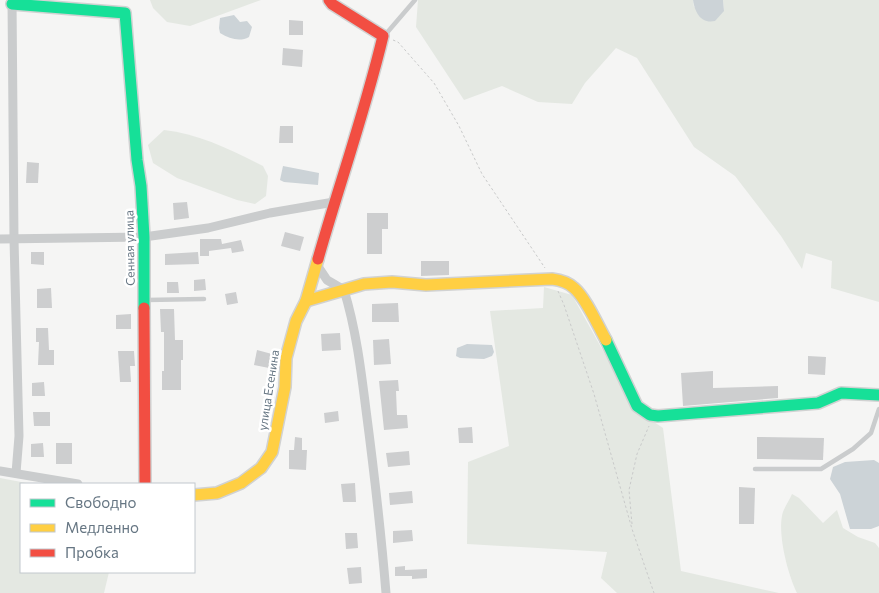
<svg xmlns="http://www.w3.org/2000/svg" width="879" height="593" font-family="Commissioner,sans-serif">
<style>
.green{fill:#e4e8e2}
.water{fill:#ccd3d7}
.building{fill:#cdcecf}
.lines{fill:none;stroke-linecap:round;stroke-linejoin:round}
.fast-casing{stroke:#d1d2d2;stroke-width:14}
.slow-casing{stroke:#d1d2d2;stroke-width:14}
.jam-casing{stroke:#d1d2d2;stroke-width:14}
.path{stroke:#c9caca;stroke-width:1;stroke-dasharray:2.5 2.5;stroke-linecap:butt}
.lane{stroke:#cacccd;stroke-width:4.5}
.street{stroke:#cacccd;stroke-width:9}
.fast{stroke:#16e098;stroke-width:11}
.slow{stroke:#ffcf43;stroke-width:11}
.jam{stroke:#f24e42;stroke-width:11}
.labels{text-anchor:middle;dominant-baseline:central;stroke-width:5;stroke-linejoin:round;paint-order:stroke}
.street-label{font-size:12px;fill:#667683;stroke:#fff}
</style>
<rect width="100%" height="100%" fill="#f5f5f4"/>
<g class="green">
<polygon points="150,0 261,0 190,26 167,22 153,8"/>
<polygon points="418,0 693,0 694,7 724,11 723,0 879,0 879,302 831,288 832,261 806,253 802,269 781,236 735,176 694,147 637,58 616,48 585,83 572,104 538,102 502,86 464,100 416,27"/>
<path d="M164 130C199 134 232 150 263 166L268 176 266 196 255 204 237 200 177 178 153 163 148 145Z"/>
<polygon points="544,287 572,295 636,410 663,428 681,571 779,593 617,593 601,578 607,552 467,544 468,462 509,446 490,311 543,308"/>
<polygon points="0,478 32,484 21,484 21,572 109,572 104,593 0,593"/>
<path d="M792 494 799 498 823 523 837 510 843 528 858 537 875 543 879 548V593H797C788 575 778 536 782 516 783 509 789 501 792 494Z"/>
</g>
<g class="water">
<path d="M693 0H723L724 11 715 21C701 24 695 13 693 0Z"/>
<path d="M234 15 240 22 247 21 252 27 249 37C240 42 230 39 220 33L219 28 220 18Z"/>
<polygon points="283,166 319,173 318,185 284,182 280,180"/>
<polygon points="467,344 492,345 494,352 492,356 484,359 460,358 456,356 457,348"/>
<polygon points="874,460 879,463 879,526 871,529 850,529 840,494 830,479 833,467 845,462"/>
</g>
<g class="building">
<polygon points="289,20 303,21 303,35 289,35"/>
<polygon points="283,48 303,50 302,67 282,65"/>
<polygon points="280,126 293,126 293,143 279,143"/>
<polygon points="27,162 39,163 38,183 26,183"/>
<polygon points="187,202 189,218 174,220 173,203"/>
<polygon points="367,213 388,213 388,229 382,229 382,254 367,254"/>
<polygon points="285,232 304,237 300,251 281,246"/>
<polygon points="200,239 221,239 222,244 241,240 244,251 232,253 231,248 209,251 209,256 200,256"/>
<polygon points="31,252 44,252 44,265 31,264"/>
<polygon points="198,252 199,264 165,265 165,254"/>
<polygon points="421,261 449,261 449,275 421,276"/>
<polygon points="205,279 206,290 194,291 194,280"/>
<polygon points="167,282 178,282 179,293 167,293"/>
<polygon points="51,288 52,308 37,308 37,289"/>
<polygon points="236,292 238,303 227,305 225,294"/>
<polygon points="398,303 399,322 372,322 372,304"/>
<polygon points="160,309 174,309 175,340 183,340 183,360 181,360 181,390 162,390 162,371 164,371 164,332 161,332"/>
<polygon points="131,314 131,329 116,329 116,315"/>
<polygon points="36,328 48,328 49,350 54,350 54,365 38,365 39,342 36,342"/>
<polygon points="340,333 341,350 322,351 321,334"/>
<polygon points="389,339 391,364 374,365 373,340"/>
<polygon points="257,350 272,354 269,368 254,365"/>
<polygon points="118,351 134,351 135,366 130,366 131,382 120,382"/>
<polygon points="808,356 826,357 825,375 808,374"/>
<polygon points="713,371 713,388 778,386 778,398 683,406 681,373"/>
<polygon points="398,380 399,391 396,391 397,415 407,415 408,428 384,430 379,381"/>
<polygon points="44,382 45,396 32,396 32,383"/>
<polygon points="338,411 339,421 325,423 324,413"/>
<polygon points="33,412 50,412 50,426 34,426"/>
<polygon points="472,427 473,443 459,443 458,428"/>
<polygon points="295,437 302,438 302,450 307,450 306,470 289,469 289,450 294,450"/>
<polygon points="757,437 824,438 823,460 757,459"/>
<polygon points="43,443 44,457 31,457 31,444"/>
<rect x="56" y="443" width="16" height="21"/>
<polygon points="409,451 410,465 388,467 386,453"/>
<polygon points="355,483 356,502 343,502 341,484"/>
<polygon points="739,487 755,488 754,524 739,524"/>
<polygon points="412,491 413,503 390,505 389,493"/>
<polygon points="412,530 413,541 393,543 393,531"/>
<polygon points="345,533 357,533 358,548 346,549"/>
<polygon points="405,566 405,570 427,569 427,578 412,579 412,576 395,576 395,567"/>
<polygon points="361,567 362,583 349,584 347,568"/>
</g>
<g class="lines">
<defs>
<g id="fast">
<polyline points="12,4 125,13 137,160 141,186 144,237 144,308"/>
<polyline points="606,340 637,406 650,415 658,416 818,403 841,393 879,395"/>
</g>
<g id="slow">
<path d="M306 301 364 284 392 282 426 285 552 279C560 280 568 282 574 288 586 298 598 326 606 340"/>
<polyline points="194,495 217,493 241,483 261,468 272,452 285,387 286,358 296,321 306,301 318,259"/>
</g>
<g id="jam">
<path d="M318 259C339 185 365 112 383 36L332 4 329 0"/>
<polyline points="144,308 145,484"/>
</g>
</defs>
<use href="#fast" class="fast-casing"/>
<use href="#slow" class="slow-casing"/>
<use href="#jam" class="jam-casing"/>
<g class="path">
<polyline points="393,40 398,42 434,83 459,126 482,174 545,268"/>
<polyline points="558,291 564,305 594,394 632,529 654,593"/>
<polyline points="632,524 629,490 637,454 649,426"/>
</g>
<g class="lane">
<polyline points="385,35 415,0"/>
<polyline points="146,300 204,299"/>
<polyline points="755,469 821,469 853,449 871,433 879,409"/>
</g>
<g class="street">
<polyline points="12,0 14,239 19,436 16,473"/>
<polyline points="0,239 144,237 208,228 270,213 334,202"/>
<path d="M317 265 327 280 344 290C356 329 361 370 366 410 374 471 381 532 386 593"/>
<polyline points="0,471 78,484"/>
</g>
<use href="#fast" class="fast"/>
<use href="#slow" class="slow"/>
<use href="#jam" class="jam"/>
</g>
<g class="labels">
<g class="street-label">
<text transform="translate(129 248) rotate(-91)">Сенная улица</text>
<text transform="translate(268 390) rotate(-81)">улица Есенина</text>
</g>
</g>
<rect x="20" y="483" width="175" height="90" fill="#ffffff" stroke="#c2c8cd"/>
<rect x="30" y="499" width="25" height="8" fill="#16e098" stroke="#c2c8cd"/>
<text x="65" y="508" font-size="15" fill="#667683">Свободно</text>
<rect x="30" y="524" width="25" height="8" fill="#ffcf43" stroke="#c2c8cd"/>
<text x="65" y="533" font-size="15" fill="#667683">Медленно</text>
<rect x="30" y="549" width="25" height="8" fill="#f24e42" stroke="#c2c8cd"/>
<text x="65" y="558" font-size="15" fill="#667683">Пробка</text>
</svg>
